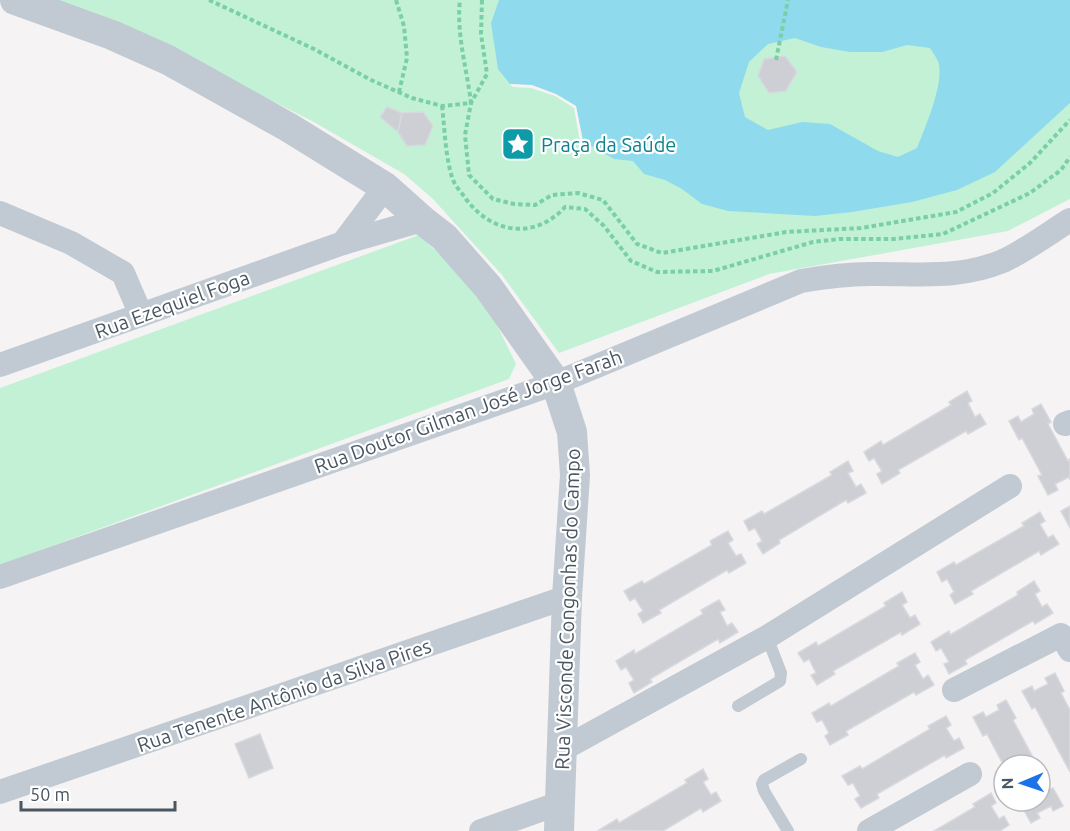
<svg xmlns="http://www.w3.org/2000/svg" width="1070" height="831" font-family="Ubuntu,sans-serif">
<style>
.green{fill:#c3f1d5}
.water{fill:#90daee;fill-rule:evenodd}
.pier{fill:#f5f3f3}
.building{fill:#cdcfd5;stroke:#d7d9de;stroke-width:1.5}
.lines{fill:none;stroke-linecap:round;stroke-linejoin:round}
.path{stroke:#7ad0a6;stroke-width:4;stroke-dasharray:4.5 3;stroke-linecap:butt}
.service{stroke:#c1cad2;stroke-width:12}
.minor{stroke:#c1cad2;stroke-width:24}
.tertiary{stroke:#c1cad2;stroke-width:30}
.labels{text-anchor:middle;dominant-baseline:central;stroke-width:4.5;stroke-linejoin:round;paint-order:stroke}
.culture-label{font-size:20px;fill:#0d838f;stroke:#fff;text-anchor:start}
.street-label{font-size:20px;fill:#4a5661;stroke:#fff}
</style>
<rect width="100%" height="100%" fill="#f5f3f3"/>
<g class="green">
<polygon points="30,0 1070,0 1070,199 1008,231 769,274 559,353 502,275 432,198 404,174 312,121 191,60"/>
<polygon points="419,235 458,272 495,321 516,364 509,379 0,565 0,388"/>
</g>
<path class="water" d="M499 0H1070V103L995 172 957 190 912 202 852 212 815 216 728 211 702 204 682 189 665 180 644 174 633 161 614 159 583 141 576 106C553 92 537 85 510 84L498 69 491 23ZM795 38 821 47 850 52H882L907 45 930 48C933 53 938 59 939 65 943 86 925 128 917 148L898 157 878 151 830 124 802 122 768 130 745 117 739 93 749 62 768 44Z"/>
<polygon class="pier" points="510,84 532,85 556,94 576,106 583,141 580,142 574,108 555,96 531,88 513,87"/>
<g class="building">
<polygon points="785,56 797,72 786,91 769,93 758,76 764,59"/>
<polygon points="387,107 402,113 398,132 380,117"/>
<polygon points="423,112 433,126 425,145 407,146 398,132 402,113"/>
<polygon points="967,391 972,401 968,403 975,417 980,414 986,424 968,434 966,431 898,470 900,473 882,484 877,474 882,471 874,458 869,461 864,452 881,441 883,445 951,405 949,402"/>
<polygon points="1041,404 1051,422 1048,424 1068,461 1070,459 1070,480 1069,477 1055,484 1058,490 1048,495 1038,476 1042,475 1022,438 1019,440 1009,421 1018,416 1021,422 1034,414 1032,409"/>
<polygon points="848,461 853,471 848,473 856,487 861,484 866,493 848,503 846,500 779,540 780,543 763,554 757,544 762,541 755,528 749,531 744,521 762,511 764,514 832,475 830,472"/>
<polygon points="1070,506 1070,528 1061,511"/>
<polygon points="1040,512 1045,521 1040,524 1048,538 1053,535 1059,544 1041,555 1039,551 971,591 973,594 955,604 950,595 954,592 947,579 942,582 937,572 954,562 956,565 1024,526 1022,523"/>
<polygon points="728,531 733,540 728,543 736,556 741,554 746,563 729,573 727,570 659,610 661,613 643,623 638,614 643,611 635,598 630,601 624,591 642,581 644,584 712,545 710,541"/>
<polygon points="1034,581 1040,591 1035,594 1042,607 1047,604 1053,613 1035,624 1033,621 965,660 967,664 949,674 944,664 949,662 941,648 936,651 931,642 949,631 950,635 1018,595 1017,592"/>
<polygon points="902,592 907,602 902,605 910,618 915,615 920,624 902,635 901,632 833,671 835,674 817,685 811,675 816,673 809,659 804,662 798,653 816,642 818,646 886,606 884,603"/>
<polygon points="719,600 725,610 720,612 727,626 732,623 738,632 720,643 718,639 650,679 652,682 634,693 629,683 634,680 626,667 621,670 616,661 634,650 635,654 703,614 701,610"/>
<polygon points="915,653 920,662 915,665 923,679 928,675 934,685 916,695 914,692 846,731 848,735 830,745 825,736 829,733 822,720 817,722 812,713 829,703 831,706 899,666 897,663"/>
<polygon points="1055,673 1064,691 1061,693 1070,710 1070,772 1035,707 1032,709 1022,691 1032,686 1034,691 1048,684 1045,678"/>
<polygon points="1006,700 1016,718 1013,720 1037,765 1004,766 987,734 983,736 973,717 983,712 986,717 999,710 997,705"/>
<polygon points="946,716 951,725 946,728 954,741 959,738 964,748 946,758 945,755 877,794 879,798 861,808 855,799 860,796 853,783 848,785 842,776 860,766 862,769 930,729 928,726"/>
<polygon points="260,734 273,768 249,778 235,744"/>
<polygon points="703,769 708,779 703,782 711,795 716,792 721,801 703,812 701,808 663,831 599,830 617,819 619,823 687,783 685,780"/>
<polygon points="1040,771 1050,789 1053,788 1063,806 1053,811 1051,806 1037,813 1040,818 1031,823 1021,805 1024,803 1023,801 1040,801"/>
<polygon points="991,793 996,803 991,806 999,819 1004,816 1009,825 1000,831 934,831 975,807 973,804"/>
</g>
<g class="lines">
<g class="path">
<path d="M209 0 314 49 371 80 412 98 442 106 471 103C467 69 456 34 460 0"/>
<polyline points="396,0 404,26 407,58 399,92"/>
<polyline points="482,0 481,34 487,74 471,103 465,135 469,175 493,199 514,204 535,205 552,195 578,193 603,200 637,244 662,253 786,232 861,228 956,212 993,193 1030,163 1070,120"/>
<polyline points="776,60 788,0"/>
<path d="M442 106C445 130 445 157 453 180 456 187 462 193 466 199 492 234 535 240 565 207L585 209 604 226 631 261 657 272 713 271 813 242 839 239H894L943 234 1030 193 1061 170 1070 157"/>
</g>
<g class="service">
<polyline points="738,706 780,681 781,673 767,637"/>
<polyline points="788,831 764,791 762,784 764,780 801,759"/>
</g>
<g class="minor">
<polyline points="0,213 71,243 123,273 141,315"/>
<polyline points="343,243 385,187"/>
<polyline points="0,365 343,243 422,220"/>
<polyline points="1065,424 1070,422"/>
<path d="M0 577 556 383 801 281C824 277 847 274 870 274 917 273 957 280 1003 261 1025 251 1049 233 1070 220"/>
<polyline points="954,690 1061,635 1070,650"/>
<polyline points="563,749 767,637 1010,486"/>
<polyline points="0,792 567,597"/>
<polyline points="481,831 560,803"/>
<polyline points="869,831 970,774"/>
</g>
<polyline class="tertiary" points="15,0 112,35 168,60 288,127 385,187 422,220 444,237 488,287 556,383 572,432 575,475 567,597 559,831"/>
</g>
<defs>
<symbol id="sight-square" viewBox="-11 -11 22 22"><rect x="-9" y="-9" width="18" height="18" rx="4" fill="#0f9aa8" stroke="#fff"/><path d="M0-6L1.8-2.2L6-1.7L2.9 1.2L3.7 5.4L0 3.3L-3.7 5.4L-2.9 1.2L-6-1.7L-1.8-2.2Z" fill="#fff"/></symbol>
</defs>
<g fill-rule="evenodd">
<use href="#sight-square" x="499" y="125" width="38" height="38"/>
</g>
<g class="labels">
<g class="culture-label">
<text x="541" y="144">Praça da Saúde</text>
</g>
<g class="street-label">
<text transform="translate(172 304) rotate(-20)">Rua Ezequiel Foga</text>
<text transform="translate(468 411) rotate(-20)">Rua Doutor Gilman José Jorge Farah</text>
<text transform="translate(567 609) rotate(-88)">Rua Visconde Congonhas do Campo</text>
<text transform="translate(284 695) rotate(-19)">Rua Tenente Antônio da Silva Pires</text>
</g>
</g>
<g transform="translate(1022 783) rotate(268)"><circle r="28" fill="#ffffff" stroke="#b7bbc0" stroke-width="1.5"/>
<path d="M0-4.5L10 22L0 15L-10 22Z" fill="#1a73e8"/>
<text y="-9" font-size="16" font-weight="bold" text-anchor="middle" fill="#4a5661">N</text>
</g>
<path d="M21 801v9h154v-9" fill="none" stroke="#4a5661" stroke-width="3"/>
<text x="30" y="801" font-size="18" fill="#4a5661" stroke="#ffffff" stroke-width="4.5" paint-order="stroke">50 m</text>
</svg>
